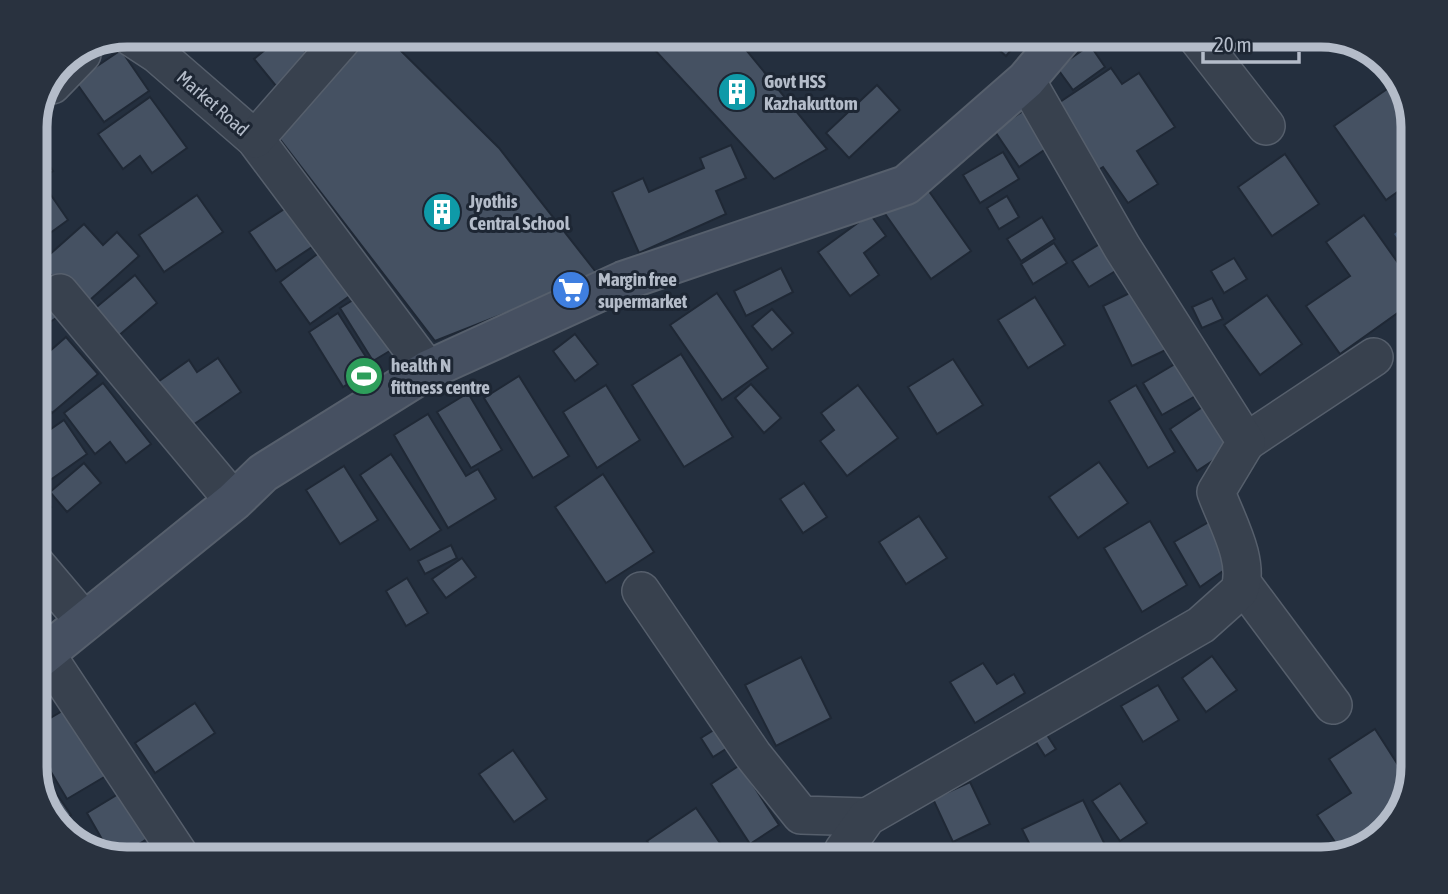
<svg xmlns="http://www.w3.org/2000/svg" width="1448" height="894" font-family="'Asap Condensed',sans-serif">
<style>
.water{fill:#394c67}
.building{fill:#455162;stroke:#1f2835;stroke-width:2}
.lines{fill:none;stroke-linecap:round;stroke-linejoin:round}
.street-casing{stroke:#565f6c;stroke-width:40}
.secondary-casing{stroke:#565f6c;stroke-width:42}
.street{stroke:#38414e;stroke-width:37}
.secondary{stroke:#465061;stroke-width:38}
.labels{text-anchor:middle;dominant-baseline:central;stroke-width:6;stroke-linejoin:round;paint-order:stroke}
.poi-label{font-size:19px;font-weight:bold;fill:#b4bcc9;stroke:#1d2633;text-anchor:start}
.street-label{font-size:19px;fill:#b4bcc9;stroke:#1d2633}
.rim{fill:none;stroke:#b4bcc9;stroke-width:9}
</style>
<rect width="100%" height="100%" fill="#242f3e"/>
<polygon class="water" points="1413,220 1413,259 1394,234"/>
<g class="building">
<polygon points="283,35 292,35 310,57 276,86 254,59"/>
<polygon points="376,35 385,35 499,148 599,276 435,341 269,125"/>
<polygon points="641,35 734,35 827,149 774,179"/>
<polygon points="982,35 1024,35 1006,56"/>
<polygon points="1090,45 1105,67 1073,90 1057,68"/>
<polygon points="121,50 149,91 104,122 75,81"/>
<polygon points="1111,68 1122,84 1139,73 1175,127 1137,151 1158,184 1128,203 1103,167 1093,173 1051,108"/>
<polygon points="1400,80 1413,122 1413,181 1386,200 1334,126"/>
<polygon points="877,85 900,110 849,158 826,133"/>
<polygon points="150,97 187,148 152,173 140,156 123,169 98,134"/>
<polygon points="1032,105 1056,142 1019,167 994,130"/>
<polygon points="35,145 53,171 35,184"/>
<polygon points="731,145 746,178 716,191 726,214 639,253 612,192 643,178 649,192 704,168 700,158"/>
<polygon points="1003,152 1019,179 980,203 963,175"/>
<polygon points="1285,154 1319,204 1272,236 1238,187"/>
<polygon points="921,180 971,251 931,279 881,208"/>
<polygon points="42,182 68,220 35,244 35,187"/>
<polygon points="197,195 223,232 164,272 139,235"/>
<polygon points="1007,196 1019,217 999,229 987,208"/>
<polygon points="292,204 318,243 276,271 249,232"/>
<polygon points="870,214 886,236 864,253 879,275 850,296 818,252"/>
<polygon points="1364,215 1413,284 1413,302 1340,354 1306,306 1350,276 1326,242"/>
<polygon points="1042,217 1055,239 1021,261 1007,239"/>
<polygon points="84,224 103,245 117,232 139,256 81,308 40,263"/>
<polygon points="1111,237 1127,264 1089,287 1072,261"/>
<polygon points="1054,243 1067,263 1033,284 1021,264"/>
<polygon points="320,252 351,295 310,324 280,282"/>
<polygon points="1234,258 1247,279 1224,293 1211,271"/>
<polygon points="36,267 67,311 50,322 35,301"/>
<polygon points="781,268 793,292 746,316 734,291"/>
<polygon points="135,275 157,303 117,337 93,310"/>
<polygon points="1144,286 1172,347 1132,366 1103,306"/>
<polygon points="366,292 398,346 373,361 340,308"/>
<polygon points="717,293 768,368 722,400 670,325"/>
<polygon points="1267,295 1302,344 1260,375 1224,325"/>
<polygon points="1035,297 1065,345 1028,368 998,320"/>
<polygon points="1212,298 1223,319 1202,328 1192,307"/>
<polygon points="35,305 50,327 35,338"/>
<polygon points="772,309 793,333 772,350 752,326"/>
<polygon points="338,313 373,368 343,387 309,332"/>
<polygon points="575,334 598,364 575,381 553,351"/>
<polygon points="66,337 98,374 52,413 35,394 35,364"/>
<polygon points="681,354 733,437 684,467 632,385"/>
<polygon points="218,358 241,392 187,429 155,384 189,360 197,372"/>
<polygon points="953,359 983,405 937,434 908,387"/>
<polygon points="1180,361 1199,394 1162,415 1143,383"/>
<polygon points="519,376 569,456 533,478 484,398"/>
<polygon points="103,383 151,444 126,463 110,442 95,454 64,413"/>
<polygon points="751,384 781,418 764,433 735,398"/>
<polygon points="606,385 640,440 597,468 563,412"/>
<polygon points="858,385 898,438 847,476 820,441 834,430 821,413"/>
<polygon points="1136,385 1175,452 1148,468 1109,401"/>
<polygon points="468,393 502,450 471,468 437,412"/>
<polygon points="1204,406 1232,448 1197,471 1170,429"/>
<polygon points="428,414 466,476 478,469 496,499 448,528 394,435"/>
<polygon points="64,420 87,454 46,483 35,467 35,440"/>
<polygon points="391,454 441,530 410,550 360,475"/>
<polygon points="1099,462 1128,503 1078,538 1049,497"/>
<polygon points="84,463 101,483 67,512 50,492"/>
<polygon points="344,466 378,520 340,544 306,490"/>
<polygon points="603,474 654,552 606,583 555,507"/>
<polygon points="804,483 827,517 803,533 780,499"/>
<polygon points="35,484 51,507 35,513"/>
<polygon points="919,516 947,558 906,584 879,542"/>
<polygon points="1214,519 1233,564 1200,587 1174,542"/>
<polygon points="1150,521 1187,585 1142,612 1104,548"/>
<polygon points="451,545 457,558 425,574 418,561"/>
<polygon points="462,558 476,577 446,598 432,579"/>
<polygon points="407,578 428,613 406,626 386,591"/>
<polygon points="1212,656 1237,690 1206,712 1182,678"/>
<polygon points="801,657 831,718 776,746 745,685"/>
<polygon points="983,663 997,684 1014,674 1025,693 975,723 950,682"/>
<polygon points="1158,685 1179,720 1143,742 1121,706"/>
<polygon points="76,703 116,770 67,799 35,745 35,727"/>
<polygon points="195,703 215,733 155,773 135,743"/>
<polygon points="1040,724 1056,749 1045,756 1029,731"/>
<polygon points="717,728 729,747 713,757 701,738"/>
<polygon points="1375,729 1409,782 1400,813 1378,834 1375,830 1341,851 1317,815 1351,793 1329,759"/>
<polygon points="513,750 547,799 514,822 479,774"/>
<polygon points="35,762 71,815 58,824 48,813 35,772"/>
<polygon points="740,765 779,825 750,844 711,784"/>
<polygon points="970,782 990,824 953,842 933,799"/>
<polygon points="1120,783 1147,823 1120,841 1092,801"/>
<polygon points="120,793 147,839 118,857 111,855 87,813"/>
<polygon points="1083,800 1112,859 1037,859 1022,829"/>
<polygon points="696,808 722,846 702,859 659,859 647,841"/>
<polygon points="148,844 159,859 127,859"/>
</g>
<g class="lines">
<defs>
<g id="street">
<polyline points="128,35 157,54 255,139 428,370"/>
<polyline points="1195,35 1266,126"/>
<polyline points="52,85 82,54"/>
<polyline points="255,139 346,35"/>
<polyline points="60,293 234,501"/>
<polyline points="1246,442 1374,357"/>
<polyline points="35,563 85,622"/>
<polyline points="1242,583 1333,705"/>
<polyline points="641,591 753,755 801,815 867,817"/>
<polyline points="46,654 182,859"/>
<path d="M842 859 843 851 867 817 1201 625 1239 591C1251 562 1226 520 1216 492L1246 442 1122 247 1026 80"/>
</g>
<polyline id="secondary" points="35,662 234,501 263,473 428,370 623,281 906,185 1026,80 1064,35"/>
</defs>
<use href="#street" class="street-casing"/>
<use href="#secondary" class="secondary-casing"/>
<use href="#street" class="street"/>
<use href="#secondary" class="secondary"/>
</g>
<defs>
<symbol id="building-disc" viewBox="-11 -11 22 22"><circle r="9.5" fill="#0f9aa8" stroke="#1d2633"/><path d="M-4-6H4V6H1V3H-1V6H-4ZM-2.5-4.3h1.7v1.8h-1.7ZM.8-4.3h1.7v1.8H.8ZM-2.5-1h1.7V.8h-1.7ZM.8-1h1.7V.8H.8Z" fill="#fff"/></symbol>
<symbol id="supermarket-disc" viewBox="-11 -11 22 22"><circle r="9.5" fill="#3f7fe0" stroke="#1d2633"/><path d="M-6-5.5h2.5l.6 2H6L4.5 2H-2.5L-4.4-4H-6ZM-1.5 3.2a1.3 1.3 0 1 0 .1 0ZM3 3.2a1.3 1.3 0 1 0 .1 0Z" fill="#fff"/></symbol>
<symbol id="stadium-disc" viewBox="-11 -11 22 22"><circle r="9.5" fill="#2e9e5b" stroke="#1d2633"/><path d="M0-5a6.5 5 0 1 0 0 10a6.5 5 0 1 0 0-10ZM-3.5-1.8h7v3.6h-7Z" fill="#fff"/></symbol>
</defs>
<g fill-rule="evenodd">
<use href="#building-disc" x="715" y="70" width="44" height="44"/>
<use href="#building-disc" x="420" y="190" width="44" height="44"/>
<use href="#supermarket-disc" x="549" y="268" width="44" height="44"/>
<use href="#stadium-disc" x="342" y="354" width="44" height="44"/>
</g>
<g class="labels">
<g class="poi-label">
<text x="764" y="81">Govt HSS<tspan x="764" dy="22">Kazhakuttom</tspan></text>
<text x="469" y="201">Jyothis<tspan x="469" dy="22">Central School</tspan></text>
<text x="598" y="279">Margin free<tspan x="598" dy="22">supermarket</tspan></text>
<text x="391" y="365">health N<tspan x="391" dy="22">fittness centre</tspan></text>
</g>
<g class="street-label">
<text transform="translate(213 103) rotate(41)">Market Road</text>
</g>
</g>
<path d="M0 0H1448V894H0ZM127 47H1321A80 80 0 0 1 1401 127V767A80 80 0 0 1 1321 847H127A80 80 0 0 1 47 767V127A80 80 0 0 1 127 47Z" fill="#29323f" fill-rule="evenodd"/>
<path class="rim" d="M127 47H1321A80 80 0 0 1 1401 127V767A80 80 0 0 1 1321 847H127A80 80 0 0 1 47 767V127A80 80 0 0 1 127 47Z"/>
<path d="M1203 52v10h96v-10" fill="none" stroke="#b4bcc9" stroke-width="3.5"/>
<text x="1214" y="52" font-size="21" fill="#b4bcc9" stroke="#1d2633" stroke-width="5" paint-order="stroke">20 m</text>
</svg>
